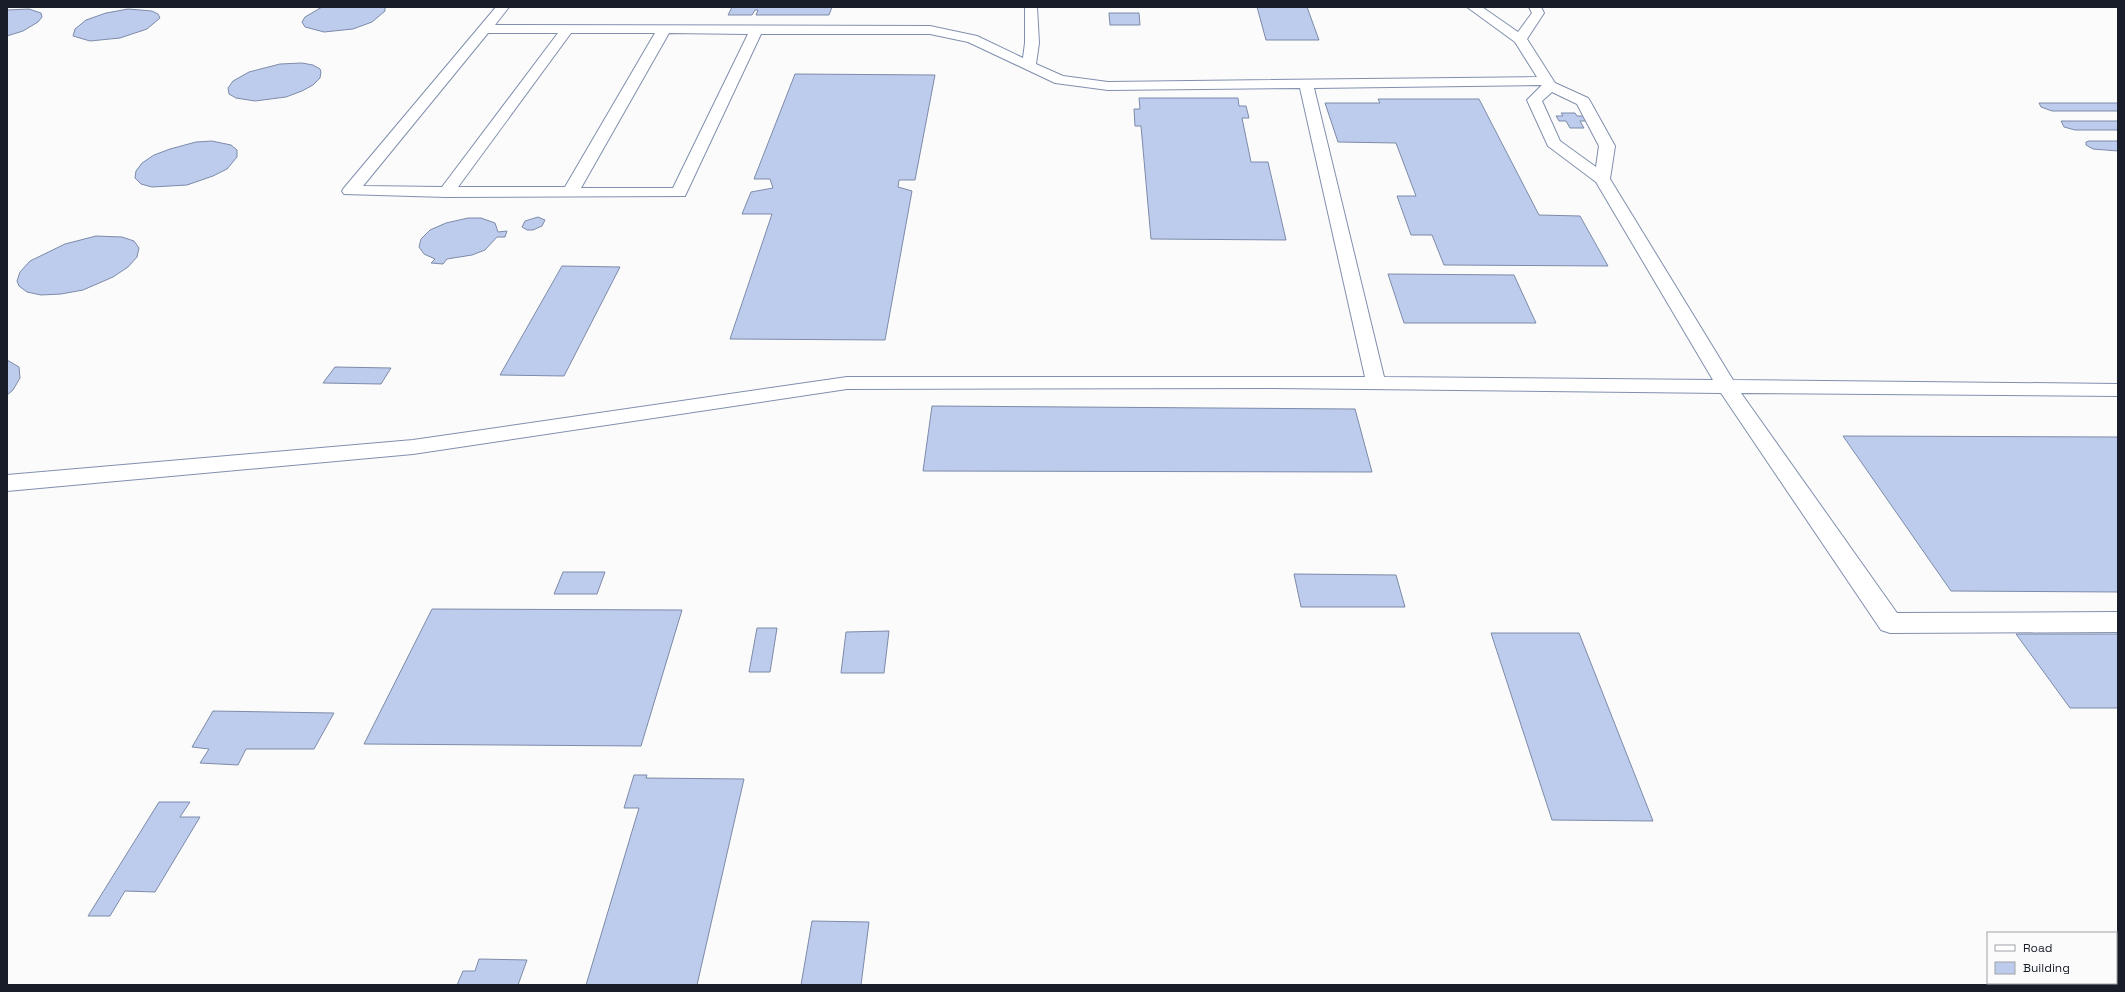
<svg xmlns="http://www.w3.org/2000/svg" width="2125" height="992" font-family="'Space Grotesk',sans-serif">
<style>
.building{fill:#bdcbec;stroke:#7d8ba9}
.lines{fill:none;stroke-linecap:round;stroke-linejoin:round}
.minor-casing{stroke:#818fae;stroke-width:2}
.minor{fill:#fff;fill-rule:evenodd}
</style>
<rect width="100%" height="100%" fill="#fbfbfb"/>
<g class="building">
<polygon points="322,7 385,7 385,11 372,22 353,29 324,32 305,27 302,22 305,17"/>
<polygon points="732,7 832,7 829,15 756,15 758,10 755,10 752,15 728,15"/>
<polygon points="1257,7 1307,7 1319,40 1266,40"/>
<polygon points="29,9 41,13 42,17 38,22 23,31 7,36 7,10"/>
<polygon points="128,9 152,11 158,14 160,18 147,29 120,38 90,41 73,36 75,29 86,20 106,13"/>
<polygon points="1109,13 1139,13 1140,25 1110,25"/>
<polygon points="302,63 313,65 320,69 321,72 320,78 313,85 302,91 286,97 255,101 236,98 229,94 228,88 233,81 249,72 280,64"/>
<polygon points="795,74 935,75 915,180 899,180 898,187 912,191 885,340 730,339 772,214 742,214 751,192 773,188 770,179 754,179"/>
<polygon points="1139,98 1238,98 1239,106 1246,106 1249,118 1242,118 1251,162 1268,162 1286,240 1151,239 1141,126 1135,126 1134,109 1140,109"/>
<polygon points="1378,99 1479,99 1539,215 1580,216 1608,266 1444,265 1432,235 1411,235 1397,196 1416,196 1396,143 1338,142 1325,103 1380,103"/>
<polygon points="2039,103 2118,103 2118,111 2052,111 2041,107"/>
<polygon points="1561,113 1575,113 1577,116 1584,116 1587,121 1580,121 1584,128 1570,128 1566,121 1559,121 1556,116 1563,116"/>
<polygon points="2061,121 2118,121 2118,130 2075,130 2064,127"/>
<polygon points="2089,141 2118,141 2118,151 2093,149 2086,145 2086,142"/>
<polygon points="196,142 212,141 231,145 237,150 237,157 227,169 213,176 187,185 152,187 141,184 135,178 136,171 142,163 154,155 170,149"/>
<polygon points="538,217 545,220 542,226 533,230 527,230 522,227 525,221"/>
<polygon points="468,218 481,218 495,223 498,232 507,231 505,237 497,237 485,250 472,255 447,259 443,264 431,263 435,259 424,254 419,247 421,239 430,230 446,223"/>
<polygon points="96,236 122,237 134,241 139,248 137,257 128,267 113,277 83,290 61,294 41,295 27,292 19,286 17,281 20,272 30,261 65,244"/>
<polygon points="562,266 620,267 564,376 500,375"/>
<polygon points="1388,274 1514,275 1536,323 1404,323"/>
<polygon points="7,360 19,367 20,378 13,390 7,395"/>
<polygon points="335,367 391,368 381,384 323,383"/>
<polygon points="932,406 1355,409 1372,472 923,471"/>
<polygon points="1843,436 2118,437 2118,592 1951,591"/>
<polygon points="563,572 605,572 597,594 554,594"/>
<polygon points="1294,574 1396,575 1405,607 1301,607"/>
<polygon points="432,609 682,610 641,746 364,744"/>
<polygon points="757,628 777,628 770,672 749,672"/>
<polygon points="889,631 884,673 841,673 846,632"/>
<polygon points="1491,633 1579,633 1653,821 1552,820"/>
<polygon points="2016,634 2118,634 2118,708 2070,708"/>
<polygon points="213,711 334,713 314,749 246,749 238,765 200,763 209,749 192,747"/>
<polygon points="634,775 647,775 646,778 744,779 697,985 586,985 639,808 624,808"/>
<polygon points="159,802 190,802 180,817 200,817 155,892 125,891 110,916 88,916"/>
<polygon points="812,921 869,922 861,985 801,985"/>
<polygon points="479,959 527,960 518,985 457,985 463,971 475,971"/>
</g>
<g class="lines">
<defs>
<path id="minor" d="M496 7H509L495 25 930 26 977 36 1023 58 1025 43V7H1037L1039 43 1036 64 1063 76 1108 82 1537 77 1515 42 1467 7H1482L1518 32 1532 13 1529 7H1541L1544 13 1527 39 1555 83 1588 98 1590 101 1615 146 1610 179 1733 380 2118 384V396L1741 393 1897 613 2118 612V632L1890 633 1881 630 1721 393 1273 388 847 389 413 454 7 491V475L413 440 847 377H1365L1300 88 1108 90 1055 83 968 42 930 34H761L685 196 446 197 344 194 342 191 344 188ZM488 33H558L442 187 363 186ZM571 33H655L565 187H458ZM669 33 748 34 673 188H581ZM1542 85 1527 100 1548 146 1596 182 1713 380 1384 377 1314 88ZM1552 92 1577 104 1599 146 1596 167 1560 141 1542 101Z"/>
</defs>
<use href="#minor" class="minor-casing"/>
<use href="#minor" class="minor"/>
</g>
<rect width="2125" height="992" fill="none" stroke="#181d29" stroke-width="16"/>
<rect x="1987" y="932" width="130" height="52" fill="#fbfbfb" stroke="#a0a2a7"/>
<rect x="1995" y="945" width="20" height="6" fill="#ffffff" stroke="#a0a2a7"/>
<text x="2023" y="952" font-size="12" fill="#181d29">Road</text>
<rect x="1995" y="962" width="20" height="12" fill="#bdcbec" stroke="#a0a2a7"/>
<text x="2023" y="972" font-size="12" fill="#181d29">Building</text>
</svg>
